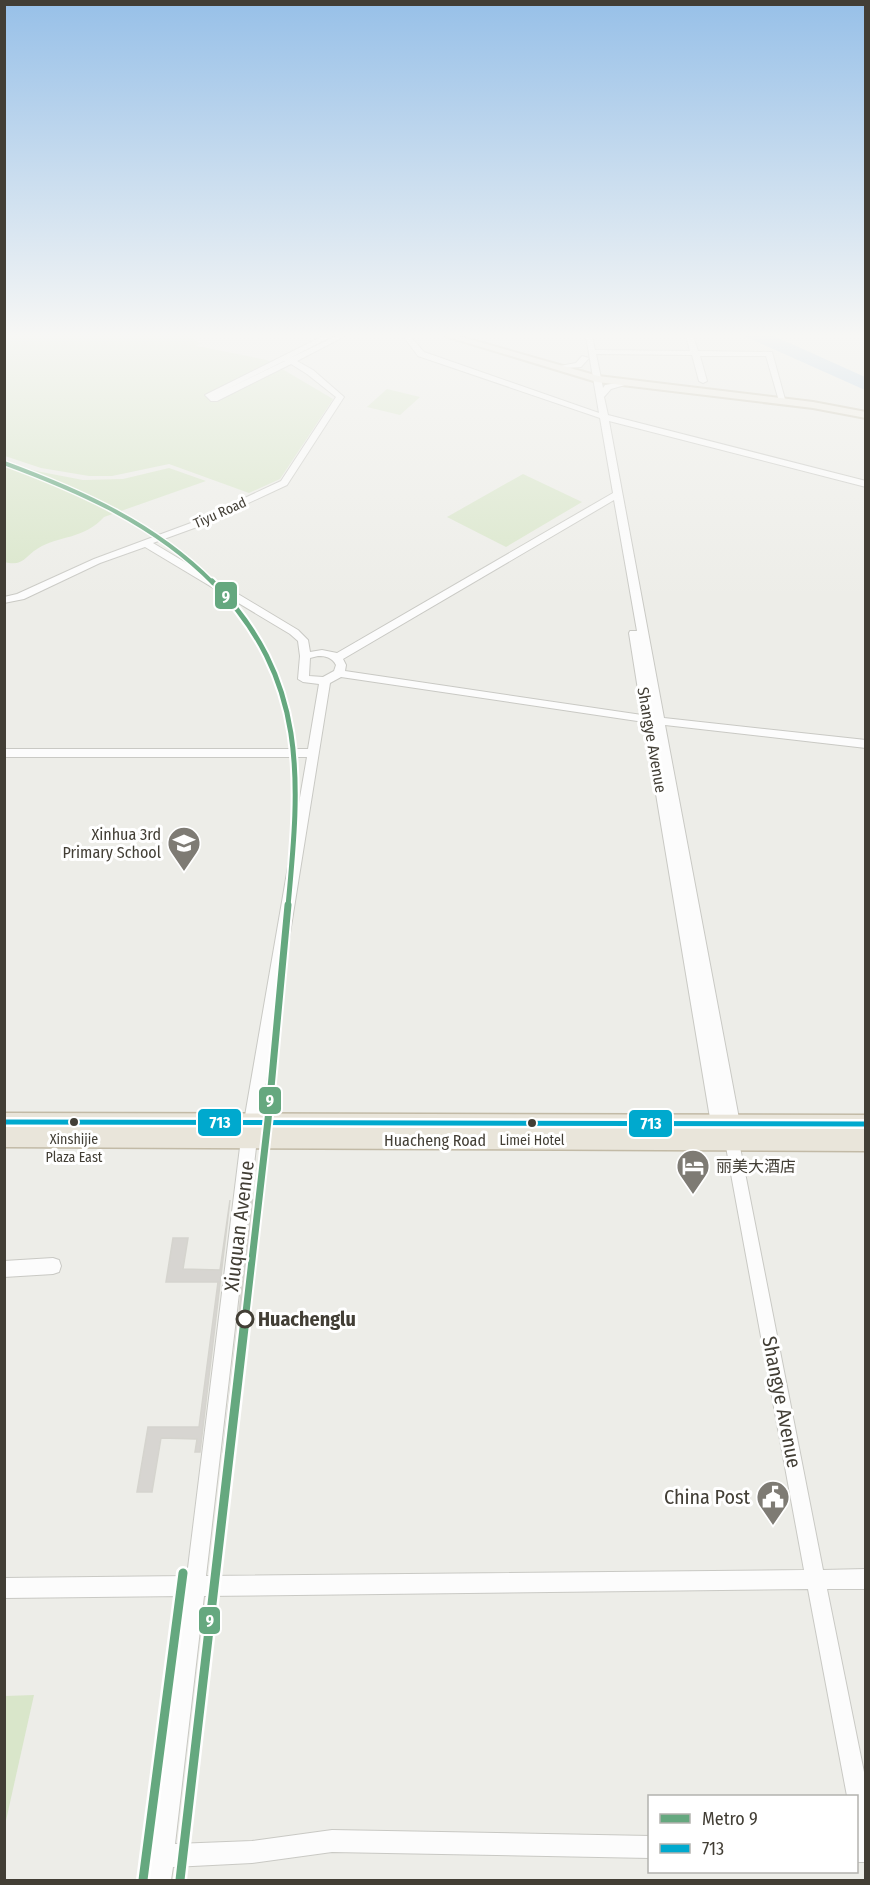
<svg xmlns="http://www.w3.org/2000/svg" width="870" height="1885" font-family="'Fira Sans Condensed','Noto Sans SC',sans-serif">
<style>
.green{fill:#d9e6ca}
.water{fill:#bdd3e7}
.building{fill:#d7d5d1;stroke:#d5d4ce;stroke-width:1.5}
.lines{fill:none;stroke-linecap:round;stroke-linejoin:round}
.minor-casing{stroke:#c9c9c4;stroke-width:2}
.major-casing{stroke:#cec9b8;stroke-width:4}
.highway-casing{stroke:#c2baa6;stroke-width:3}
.minor{fill:#fcfcfc;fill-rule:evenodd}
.major{fill:#efece3;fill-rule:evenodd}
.highway{fill:#e9e5da;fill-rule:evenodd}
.bus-1-casing{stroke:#fff;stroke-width:10}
.bus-1{stroke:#00a9ce;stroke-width:5}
.metro-1-far3-casing{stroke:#fff;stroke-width:7}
.metro-1-far2-casing{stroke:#fff;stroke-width:9}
.metro-1-far1-casing{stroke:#fff;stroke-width:11}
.metro-1-casing{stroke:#fff;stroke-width:14}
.metro-1-far3{stroke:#65a87f;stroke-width:4}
.metro-1-far2{stroke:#65a87f;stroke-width:5}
.metro-1-far1{stroke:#65a87f;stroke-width:7}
.metro-1{stroke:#65a87f;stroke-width:9}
.bus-dot{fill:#423e35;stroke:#fff;stroke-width:2}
.stop-dot{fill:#fff;stroke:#423e35;stroke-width:3}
.labels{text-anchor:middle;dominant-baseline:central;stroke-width:6;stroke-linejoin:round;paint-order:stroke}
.far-street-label{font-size:14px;fill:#423e35;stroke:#fff}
.bus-label{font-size:14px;fill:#423e35;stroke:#fff}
.street-label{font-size:16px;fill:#423e35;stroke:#fff}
.poi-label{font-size:16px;fill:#423e35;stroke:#fff;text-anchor:end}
.near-street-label{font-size:20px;fill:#423e35;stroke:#fff}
.near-stop-label{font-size:20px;font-weight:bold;fill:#423e35;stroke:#fff;text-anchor:start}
.near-poi-label{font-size:20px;fill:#423e35;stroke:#fff;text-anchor:end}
.line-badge{stroke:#fff;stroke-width:2}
.badge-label{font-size:16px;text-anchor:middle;font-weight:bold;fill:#fff}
</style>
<rect width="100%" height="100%" fill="#edede8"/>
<g class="green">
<polygon points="5,336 196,336 193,339 201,343 197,346 267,360 333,399 280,479 249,493 169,464 112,476 89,476 41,468 5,456"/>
<polygon points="387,389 420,397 400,415 367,407"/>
<path d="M5 461 36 471 83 480 123 479 169 468 206 481 104 517C83 540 59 535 37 549 25 556 24 567 4 562Z"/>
<polygon points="523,474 582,502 506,547 447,517"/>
<polygon points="34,1695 5,1825 5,1696"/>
</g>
<polygon class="water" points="744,336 774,336 865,377 865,390"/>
<g class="building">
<polygon points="230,1200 200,1452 195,1452 197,1439 161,1438 152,1492 137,1492 148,1427 199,1427 218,1282 166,1282 173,1238 188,1238 183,1269 220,1270"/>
<polygon points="252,1200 262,1200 233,1452 223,1452"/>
</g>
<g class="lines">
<defs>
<g id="minor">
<path d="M323 336H332L290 358 337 336H345L297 361 313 370 344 397 287 485 197 527 153 543 298 630 308 640 310 652 322 650 337 653 613 493 600 418 418 356 403 336H410L424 352 599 413 586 336H592L595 350 690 351 686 336H693L698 351 772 352 786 403 779 401 766 356H700L707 381 703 383 699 381 692 355 596 354 603 388 605 385 628 381 632 383 611 389 604 397 608 415 866 481V487L609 421 664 718 866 740V748L665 725 740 1124 739 1142 823 1570 866 1569V1589H827L866 1782V1862H856V1796H847L808 1589 204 1596 175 1844 252 1841 332 1830 650 1836V1858L332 1852 252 1863 173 1867 171 1880H149L184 1596 4 1598V1578L187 1576 241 1139 307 757H4V749H308L319 684 303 682 298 679 300 656 298 641 290 634 145 547 100 563 24 599 4 603V597L17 594 94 559 191 523 281 481 336 397 307 374 291 364 217 401H211L205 395ZM284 361H285L215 395ZM614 500 637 631H630L629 633 642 715 345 671 346 665 343 659ZM318 656C325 656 332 657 336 665L334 671 323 677 309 676 310 658ZM341 677 644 722 711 1124 718 1135 724 1136 804 1570 206 1576 257 1139 330 683Z"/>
<polygon points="582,356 589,358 581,367 564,368 560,366 576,363"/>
<polygon points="53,1258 59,1260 61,1266 59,1272 53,1274 4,1277 4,1261"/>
</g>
<polygon id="major" points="445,336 458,336 598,376 813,402 866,412 866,418 813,408 597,382"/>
<polygon id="highway" points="4,1113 866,1115 866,1133 777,1133 866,1133 866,1151 4,1147"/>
</defs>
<use href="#minor" class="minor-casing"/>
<use href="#major" class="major-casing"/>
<use href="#highway" class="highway-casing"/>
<use href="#minor" class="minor"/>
<use href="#major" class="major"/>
<use href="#highway" class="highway"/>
<defs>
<polyline id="bus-1" points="4,1122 866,1124"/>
</defs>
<use href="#bus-1" class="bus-1-casing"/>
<use href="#bus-1" class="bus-1"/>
<defs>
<path id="metro-1-far3" d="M4 463C80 491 155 524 213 583"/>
<path id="metro-1-far2" d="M212 581C309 680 300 779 288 906"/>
<polyline id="metro-1-far1" points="244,1330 268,1120 288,905"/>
<g id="metro-1">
<polyline points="143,1880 183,1573"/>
<polyline points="180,1880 244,1328"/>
</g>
</defs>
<use href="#metro-1-far3" class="metro-1-far3-casing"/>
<use href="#metro-1-far2" class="metro-1-far2-casing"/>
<use href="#metro-1-far1" class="metro-1-far1-casing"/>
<use href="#metro-1" class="metro-1-casing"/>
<use href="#metro-1-far3" class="metro-1-far3"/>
<use href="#metro-1-far2" class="metro-1-far2"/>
<use href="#metro-1-far1" class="metro-1-far1"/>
<use href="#metro-1" class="metro-1"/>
</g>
<linearGradient id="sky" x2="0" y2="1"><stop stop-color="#97c0e8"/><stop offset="0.56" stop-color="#f7f7f5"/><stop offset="1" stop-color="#f7f7f5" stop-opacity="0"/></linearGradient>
<rect width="870" height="599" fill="url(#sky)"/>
<defs>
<symbol id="school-pin" viewBox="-11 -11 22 30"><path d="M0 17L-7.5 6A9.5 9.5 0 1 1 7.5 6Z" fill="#7e7b74" stroke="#fff"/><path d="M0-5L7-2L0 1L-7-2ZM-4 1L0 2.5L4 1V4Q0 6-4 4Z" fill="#fff"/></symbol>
<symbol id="hotel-pin" viewBox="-11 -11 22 30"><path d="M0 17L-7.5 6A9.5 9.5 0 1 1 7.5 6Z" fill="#7e7b74" stroke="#fff"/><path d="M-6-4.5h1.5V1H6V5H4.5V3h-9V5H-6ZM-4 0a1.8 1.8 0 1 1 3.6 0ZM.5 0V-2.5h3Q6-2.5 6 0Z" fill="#fff"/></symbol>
<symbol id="civic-pin" viewBox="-11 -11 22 30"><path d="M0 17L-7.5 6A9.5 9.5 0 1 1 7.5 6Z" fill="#7e7b74" stroke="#fff"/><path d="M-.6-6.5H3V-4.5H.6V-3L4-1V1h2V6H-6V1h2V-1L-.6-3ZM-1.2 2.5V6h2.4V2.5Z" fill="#fff"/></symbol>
</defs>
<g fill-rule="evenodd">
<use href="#school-pin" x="165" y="824" width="38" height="52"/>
<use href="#hotel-pin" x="674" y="1147" width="38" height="52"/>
<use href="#civic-pin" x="754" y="1478" width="38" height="52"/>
</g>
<g class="bus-dot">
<circle cx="74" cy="1122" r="5"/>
<circle cx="532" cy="1123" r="5"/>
</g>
<circle class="stop-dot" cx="245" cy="1319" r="8"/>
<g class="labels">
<g class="far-street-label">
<text transform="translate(220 513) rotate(-24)">Tiyu Road</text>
</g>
<g class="bus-label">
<text x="74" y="1139">Xinshijie<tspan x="74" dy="18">Plaza East</tspan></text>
<text x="532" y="1140">Limei Hotel</text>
</g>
<g class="street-label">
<text transform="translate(652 740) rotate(80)">Shangye Avenue</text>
<text x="435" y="1140">Huacheng Road</text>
</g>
<g class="poi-label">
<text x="161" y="834">Xinhua 3rd<tspan x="161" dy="18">Primary School</tspan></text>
<text x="716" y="1166" text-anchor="start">丽美大酒店</text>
</g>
<g class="near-street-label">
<text transform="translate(239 1226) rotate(-83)">Xiuquan Avenue</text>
<text transform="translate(782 1402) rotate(79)">Shangye Avenue</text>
</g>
<g class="near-stop-label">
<text x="258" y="1319">Huachenglu</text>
</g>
<g class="near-poi-label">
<text x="750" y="1497">China Post</text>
</g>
</g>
<g class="line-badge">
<rect x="214" y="581" width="24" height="29" rx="6" fill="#65a87f"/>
<rect x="258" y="1086" width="24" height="29" rx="6" fill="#65a87f"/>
<rect x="197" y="1108" width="45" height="29" rx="6" fill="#00a9ce"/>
<rect x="628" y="1109" width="45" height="29" rx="6" fill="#00a9ce"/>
<rect x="198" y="1606" width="23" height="29" rx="6" fill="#65a87f"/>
</g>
<g class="badge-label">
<text x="226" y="602">9</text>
<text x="270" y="1106">9</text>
<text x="220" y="1128">713</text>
<text x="651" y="1129">713</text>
<text x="210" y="1626">9</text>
</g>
<rect width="870" height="1885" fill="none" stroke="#423e35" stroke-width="12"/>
<rect x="648" y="1795" width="210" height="78" fill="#ffffff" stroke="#b3b2ae" stroke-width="1.5"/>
<rect x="660" y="1814" width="30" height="9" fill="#65a87f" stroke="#b3b2ae" stroke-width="1.5"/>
<text x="702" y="1825" font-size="18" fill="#423e35">Metro 9</text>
<rect x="660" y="1844" width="30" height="9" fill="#00a9ce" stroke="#b3b2ae" stroke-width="1.5"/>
<text x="702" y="1855" font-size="18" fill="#423e35">713</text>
</svg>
